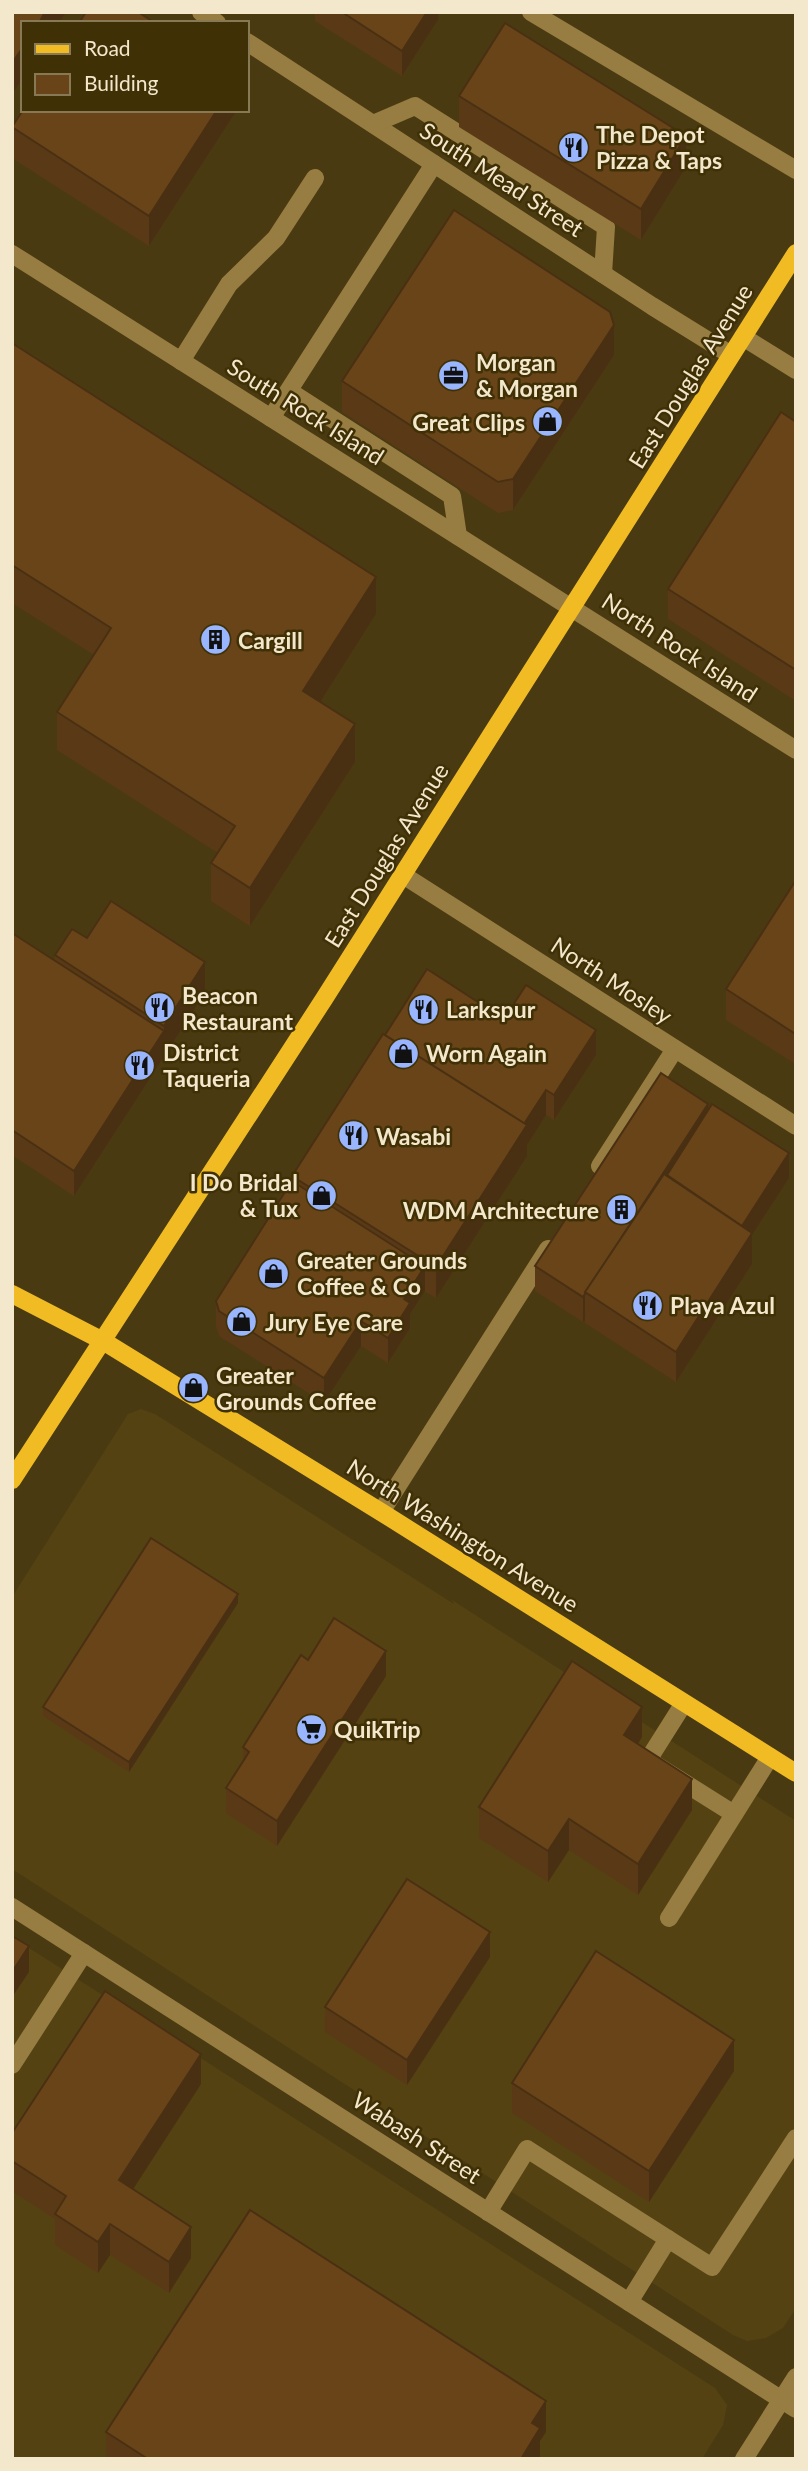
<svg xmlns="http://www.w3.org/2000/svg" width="808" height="2471" font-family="Lato,sans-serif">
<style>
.built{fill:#544212}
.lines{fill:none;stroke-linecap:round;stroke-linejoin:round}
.minor{stroke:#977d41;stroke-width:18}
.major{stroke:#f1bb23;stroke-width:18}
.wall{fill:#5a3a16}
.shaded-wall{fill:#4a3012}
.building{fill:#694419;stroke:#4a3012;stroke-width:2}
.labels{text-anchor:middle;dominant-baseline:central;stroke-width:5;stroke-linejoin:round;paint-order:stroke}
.poi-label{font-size:23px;font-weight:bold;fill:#f3e7cc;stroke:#403005;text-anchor:start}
.street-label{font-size:23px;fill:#f3e7cc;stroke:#403005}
</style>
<rect width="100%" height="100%" fill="#4a3a12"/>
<g class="built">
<polygon points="141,1409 155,1414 454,1604 452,1600 796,1821 796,2308 783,2328 766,2338 747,2341 733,2335 12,1869 12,1597 128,1414"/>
<polygon points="12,1937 715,2388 727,2405 723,2425 702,2459 12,2459"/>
</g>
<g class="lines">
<g class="minor">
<polyline points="201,12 217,23"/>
<polyline points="531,12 796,170"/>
<polyline points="247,42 652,306 731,355"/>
<polyline points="373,124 415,106 606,227 603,274"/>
<polyline points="12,254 796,750"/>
<polyline points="743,337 796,370"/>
<polyline points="181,361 229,284 276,238 315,178"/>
<polyline points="289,391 452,496 458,536"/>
<polyline points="271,418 434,164"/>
<polyline points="403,875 796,1126"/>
<polyline points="600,1166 675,1049"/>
<polyline points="381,1512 548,1249"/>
<polyline points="684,1703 648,1760 734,1814"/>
<polyline points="12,1907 796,2409"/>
<polyline points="669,1918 770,1757"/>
<polyline points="12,2065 84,1953"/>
<polyline points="488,2212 527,2149 712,2267 796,2138"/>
<polyline points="629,2302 668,2239"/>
<polyline points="744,2459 796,2377"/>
</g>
<g class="major">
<polyline points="12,1294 103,1341 381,1512 796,1773"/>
<polyline points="12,1480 324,999 796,253"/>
</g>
</g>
<g class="wall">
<polygon points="315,12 438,12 438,20 402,76 315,21"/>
<polygon points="459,96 686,167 641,240 459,127"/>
<polygon points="237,110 149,246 12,158 12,127"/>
<polygon points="12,343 376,614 320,702 355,762 250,926 211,901 211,863 218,853 57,750 57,712 94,655 12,603"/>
<polygon points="614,355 513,510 498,513 342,412 342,381"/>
<polygon points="796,422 796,701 668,619 668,589"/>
<polygon points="796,880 796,1066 795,1061 794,1063 726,1020 726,989"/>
<polygon points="12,933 55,961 55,955 87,938 205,993 74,1196 12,1155"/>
<polygon points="504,1019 596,1055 554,1120 546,1115 527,1145 527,1156 436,1298 424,1291 410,1314 410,1328 388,1363 361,1346 324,1403 219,1336 216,1326 216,1301 292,1181 292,1176 385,1035"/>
<polygon points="708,1111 789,1178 752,1235 752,1264 676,1382 585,1323 585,1319 583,1322 535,1291 535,1266"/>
<polygon points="238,1603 129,1772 43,1716 43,1707"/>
<polygon points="308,1660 386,1676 277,1846 226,1813 226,1788 243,1762 243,1747"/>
<polygon points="642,1737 638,1744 692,1810 638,1895 569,1850 548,1882 479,1838 479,1807"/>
<polygon points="490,1957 407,2085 325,2032 325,2007"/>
<polygon points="734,2071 649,2202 512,2113 512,2083"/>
<polygon points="201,2084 133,2189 191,2258 169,2293 110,2255 98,2273 55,2245 55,2219 12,2191 12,2133"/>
<polygon points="106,2432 546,2432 540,2441 540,2459 106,2459"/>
</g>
<g class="shaded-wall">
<polygon points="45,12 66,12 59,23 39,23"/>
<polygon points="427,12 438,12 438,20 402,76 402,51"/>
<polygon points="23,47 23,78 12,94 12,63"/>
<polygon points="217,110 237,110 149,246 149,216"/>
<polygon points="686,136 686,167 641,240 641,209"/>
<polygon points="614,325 614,355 513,510 513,479"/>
<polygon points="376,577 376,614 303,729 303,691"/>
<polygon points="355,724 355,762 250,926 250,888"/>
<polygon points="205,962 205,993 74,1196 74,1171 164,1031 164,1026"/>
<polygon points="596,1030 596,1055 554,1120 554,1095"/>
<polygon points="796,1030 795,1061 794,1063 794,1033"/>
<polygon points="546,1090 546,1115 527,1145 527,1156 436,1298 436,1267 521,1128"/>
<polygon points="708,1104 708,1129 585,1293"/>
<polygon points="789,1153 789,1178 752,1235 752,1264 676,1382 676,1352 740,1228"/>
<polygon points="425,1266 425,1291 410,1314 410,1328 388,1363 388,1338 404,1299"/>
<polygon points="585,1294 585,1319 583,1322 583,1297"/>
<polygon points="361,1321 361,1346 324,1403 324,1378"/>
<polygon points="238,1594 238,1603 129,1772 129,1762"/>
<polygon points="386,1651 386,1676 277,1846 277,1821"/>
<polygon points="642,1707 642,1737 624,1766 624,1735"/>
<polygon points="692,1779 692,1810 638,1895 638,1864"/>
<polygon points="569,1819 569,1850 548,1882 548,1851"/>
<polygon points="490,1932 490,1957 407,2085 407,2060"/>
<polygon points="29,1946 29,1972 12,1997 12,1972"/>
<polygon points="734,2040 734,2071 649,2202 649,2171"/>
<polygon points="201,2054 201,2084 119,2211 119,2180"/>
<polygon points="110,2224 110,2255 98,2273 98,2242"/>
<polygon points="191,2227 191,2258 169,2293 169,2262"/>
<polygon points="546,2401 546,2432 540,2441 540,2459 521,2459 532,2423"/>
</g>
<g class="building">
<polygon points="12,12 45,12 39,23 23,23 23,47 12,63"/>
<polygon points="86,12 138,12 155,23 79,23"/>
<polygon points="342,12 427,12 402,51"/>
<polygon points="505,23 686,136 641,209 459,96"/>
<polygon points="23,110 217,110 149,216 12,127"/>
<polygon points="454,210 610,312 614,325 513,479 498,482 342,381"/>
<polygon points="12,343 376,577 303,691 355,724 250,888 211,863 235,826 57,712 111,628 12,565"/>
<polygon points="781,412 796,422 796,670 668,589"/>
<polygon points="796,880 796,1030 794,1033 726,989"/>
<polygon points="111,901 205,962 164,1026 55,955 72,929 87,938"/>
<polygon points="12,933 164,1031 74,1171 12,1130"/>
<polygon points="427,969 504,1019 526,985 596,1030 554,1095 546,1090 524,1124 385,1035"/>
<polygon points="383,1034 527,1125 436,1267 292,1176"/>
<polygon points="661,1073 708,1104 583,1297 535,1266"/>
<polygon points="712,1104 789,1153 742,1226 667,1175"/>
<polygon points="664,1174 752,1233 676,1352 585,1292"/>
<polygon points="292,1181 425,1266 404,1299 410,1303 388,1338 361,1321 324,1378 219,1311 216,1301"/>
<polygon points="151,1538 238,1594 129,1762 43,1707"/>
<polygon points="334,1618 386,1651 277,1821 226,1788 249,1752 243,1747 301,1655 308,1660"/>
<polygon points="572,1661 642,1707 624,1735 692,1779 638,1864 569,1819 548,1851 479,1807"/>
<polygon points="407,1879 490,1932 407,2060 325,2007"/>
<polygon points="12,1936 29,1946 12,1972"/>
<polygon points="596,1951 734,2040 649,2171 512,2083"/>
<polygon points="105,1991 201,2054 119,2180 191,2227 169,2262 110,2224 98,2242 55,2214 66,2196 12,2161 12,2133"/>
<polygon points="250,2210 546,2401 532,2423 540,2428 521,2459 148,2459 106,2432"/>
</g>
<defs>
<symbol id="restaurant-disc" viewBox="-11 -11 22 22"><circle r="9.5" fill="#98b5fd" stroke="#403005"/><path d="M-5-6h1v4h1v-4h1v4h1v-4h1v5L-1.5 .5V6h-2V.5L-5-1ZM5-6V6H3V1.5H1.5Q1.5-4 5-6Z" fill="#111"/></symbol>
<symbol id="office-disc" viewBox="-11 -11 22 22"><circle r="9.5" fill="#98b5fd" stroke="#403005"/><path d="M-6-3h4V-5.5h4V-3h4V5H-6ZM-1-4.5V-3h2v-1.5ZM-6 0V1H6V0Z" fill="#111"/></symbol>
<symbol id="shop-disc" viewBox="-11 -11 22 22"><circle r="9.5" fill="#98b5fd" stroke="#403005"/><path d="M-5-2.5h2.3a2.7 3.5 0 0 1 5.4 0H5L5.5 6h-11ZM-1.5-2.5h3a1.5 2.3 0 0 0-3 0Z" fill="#111"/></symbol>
<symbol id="building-disc" viewBox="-11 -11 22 22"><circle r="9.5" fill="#98b5fd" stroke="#403005"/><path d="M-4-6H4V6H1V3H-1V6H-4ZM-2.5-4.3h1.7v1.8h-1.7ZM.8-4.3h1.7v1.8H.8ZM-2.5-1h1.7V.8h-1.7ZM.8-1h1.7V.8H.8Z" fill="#111"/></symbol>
<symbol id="supermarket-disc" viewBox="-11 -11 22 22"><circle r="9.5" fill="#98b5fd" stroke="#403005"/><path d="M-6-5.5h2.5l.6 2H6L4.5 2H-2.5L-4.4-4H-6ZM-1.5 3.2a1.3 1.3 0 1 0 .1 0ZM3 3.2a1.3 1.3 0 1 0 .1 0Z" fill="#111"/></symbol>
</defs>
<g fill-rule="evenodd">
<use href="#restaurant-disc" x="556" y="130" width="35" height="35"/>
<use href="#office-disc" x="436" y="358" width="35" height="35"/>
<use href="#shop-disc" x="530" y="404" width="35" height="35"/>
<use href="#building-disc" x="198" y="622" width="35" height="35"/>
<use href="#restaurant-disc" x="142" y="990" width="35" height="35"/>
<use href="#restaurant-disc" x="406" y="992" width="35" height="35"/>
<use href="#shop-disc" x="386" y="1036" width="35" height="35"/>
<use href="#restaurant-disc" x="122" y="1048" width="35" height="35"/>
<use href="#restaurant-disc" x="336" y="1118" width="35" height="35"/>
<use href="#shop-disc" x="304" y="1178" width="35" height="35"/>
<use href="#building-disc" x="604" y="1192" width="35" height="35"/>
<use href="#shop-disc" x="256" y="1256" width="35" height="35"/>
<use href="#restaurant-disc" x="630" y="1288" width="35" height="35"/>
<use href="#shop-disc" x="224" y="1304" width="35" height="35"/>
<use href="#shop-disc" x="176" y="1370" width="35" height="35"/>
<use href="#supermarket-disc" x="294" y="1712" width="35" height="35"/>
</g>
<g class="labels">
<g class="poi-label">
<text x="596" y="134">The Depot<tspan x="596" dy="26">Pizza &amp; Taps</tspan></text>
<text x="476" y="362">Morgan<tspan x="476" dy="26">&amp; Morgan</tspan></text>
<text x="525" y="422" text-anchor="end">Great Clips</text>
<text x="238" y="640">Cargill</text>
<text x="182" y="995">Beacon<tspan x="182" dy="26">Restaurant</tspan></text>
<text x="446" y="1009">Larkspur</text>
<text x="163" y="1052">District<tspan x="163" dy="26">Taqueria</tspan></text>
<text x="426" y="1053">Worn Again</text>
<text x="376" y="1136">Wasabi</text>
<text x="298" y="1182" text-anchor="end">I Do Bridal<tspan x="298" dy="26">&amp; Tux</tspan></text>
<text x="599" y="1210" text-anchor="end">WDM Architecture</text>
<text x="297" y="1260">Greater Grounds<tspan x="297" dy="26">Coffee &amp; Co</tspan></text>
<text x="670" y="1305">Playa Azul</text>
<text x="265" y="1322">Jury Eye Care</text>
<text x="216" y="1375">Greater<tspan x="216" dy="26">Grounds Coffee</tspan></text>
<text x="334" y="1729">QuikTrip</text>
</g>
<g class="street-label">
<text transform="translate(502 179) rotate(33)">South Mead Street</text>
<text transform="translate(690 376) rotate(-58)">East Douglas Avenue</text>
<text transform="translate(306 411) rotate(32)">South Rock Island</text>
<text transform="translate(680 647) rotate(33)">North Rock Island</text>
<text transform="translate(386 855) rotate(-58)">East Douglas Avenue</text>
<text transform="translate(612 980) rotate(33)">North Mosley</text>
<text transform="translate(463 1535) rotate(32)">North Washington Avenue</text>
<text transform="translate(417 2137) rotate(33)">Wabash Street</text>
</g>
</g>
<rect width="808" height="2471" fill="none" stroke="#f3e7cc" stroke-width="28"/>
<rect x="21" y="21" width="228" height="91" fill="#403005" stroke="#887955" stroke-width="2"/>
<rect x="35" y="44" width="35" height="10" fill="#f1bb23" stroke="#887955" stroke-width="2"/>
<text x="84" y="56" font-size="21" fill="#f3e7cc">Road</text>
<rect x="35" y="74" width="35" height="21" fill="#694419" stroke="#887955" stroke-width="2"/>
<text x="84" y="91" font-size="21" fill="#f3e7cc">Building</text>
</svg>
